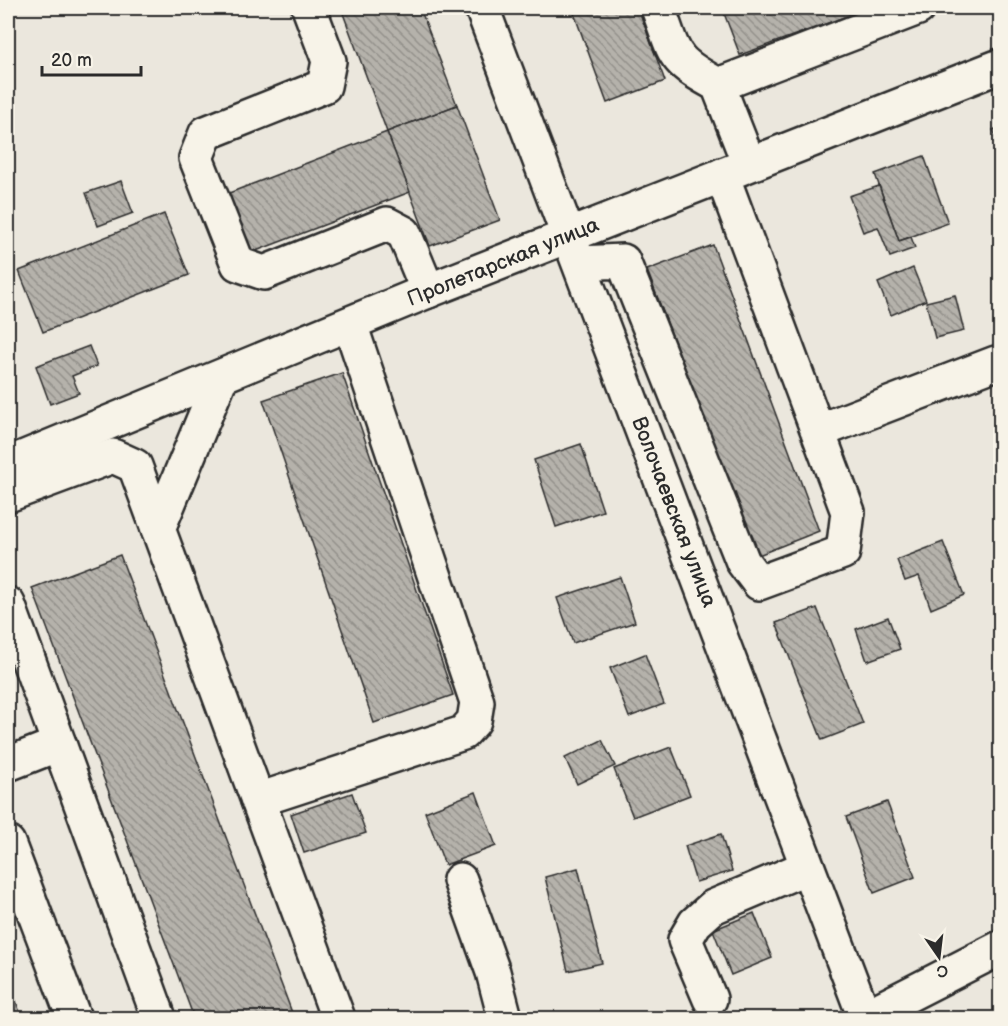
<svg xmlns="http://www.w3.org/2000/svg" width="1008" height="1026" font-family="'Balsamiq Sans',sans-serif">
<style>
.building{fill:url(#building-back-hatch);stroke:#2b2b2b;stroke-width:1.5}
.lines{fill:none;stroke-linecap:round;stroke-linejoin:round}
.minor-casing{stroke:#2b2b2b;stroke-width:38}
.major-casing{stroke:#2b2b2b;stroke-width:38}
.minor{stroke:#f7f3e8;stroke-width:33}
.major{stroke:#f7f3e8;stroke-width:33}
.labels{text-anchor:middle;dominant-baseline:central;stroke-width:4.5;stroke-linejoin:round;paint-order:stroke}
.street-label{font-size:21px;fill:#2b2b2b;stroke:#f7f3e8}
</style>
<defs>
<pattern id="building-back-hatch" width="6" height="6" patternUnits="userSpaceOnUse" patternTransform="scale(1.5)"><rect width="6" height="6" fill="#b5b2ab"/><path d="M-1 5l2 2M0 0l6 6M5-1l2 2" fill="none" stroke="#93918b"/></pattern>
</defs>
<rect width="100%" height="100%" fill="#ebe7dd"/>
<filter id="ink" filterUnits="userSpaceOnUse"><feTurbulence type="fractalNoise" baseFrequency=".0167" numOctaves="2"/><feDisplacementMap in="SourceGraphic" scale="12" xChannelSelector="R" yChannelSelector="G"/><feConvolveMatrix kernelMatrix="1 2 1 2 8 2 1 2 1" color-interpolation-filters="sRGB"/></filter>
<g filter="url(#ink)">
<g class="building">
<polygon points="341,8 420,8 457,105 387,132"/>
<polygon points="572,8 638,8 665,81 607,103"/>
<polygon points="722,8 869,8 740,55"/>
<polygon points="457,105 500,220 430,246 387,132"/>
<polygon points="1000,127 1000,147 993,130"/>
<polygon points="387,132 410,192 248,254 224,195"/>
<polygon points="924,156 948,223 899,241 875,174"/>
<polygon points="121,181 133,213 98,226 86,193"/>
<polygon points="879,186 899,241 911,237 915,248 890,257 878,227 863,232 849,196"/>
<polygon points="164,214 189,275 43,332 19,271"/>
<polygon points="713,245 819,531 756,556 647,270"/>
<polygon points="913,268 926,300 891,315 878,283"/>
<polygon points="955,295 964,331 935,338 926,302"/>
<polygon points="89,346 97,366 72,376 79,393 50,404 36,366"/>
<polygon points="342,373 453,695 374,723 263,400"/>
<polygon points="581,444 603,511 556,527 534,460"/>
<polygon points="943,542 964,595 931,609 919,576 905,581 897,560"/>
<polygon points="120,555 294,1018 194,1018 32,588"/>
<polygon points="620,577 635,622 573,643 557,598"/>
<polygon points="817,608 863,724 822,740 776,623"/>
<polygon points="888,617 900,649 867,661 856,629"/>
<polygon points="645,654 664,704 629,717 610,668"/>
<polygon points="602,740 615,766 577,784 565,758"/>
<polygon points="671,747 690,795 633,817 614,769"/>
<polygon points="476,792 496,846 445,865 425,812"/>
<polygon points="352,793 366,833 304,853 291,814"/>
<polygon points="887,802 915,877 874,893 846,817"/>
<polygon points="721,834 732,871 696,882 685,846"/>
<polygon points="578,868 602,963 568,971 545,877"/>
<polygon points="754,913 772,958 731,975 713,930"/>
<polygon points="8,979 22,1018 8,1018"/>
</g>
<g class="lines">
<defs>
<g id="minor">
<polyline points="309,8 329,61 324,86 206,133 196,158 238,264 264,273 387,224 404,233 428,291"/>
<polyline points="482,8 865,1018"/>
<path d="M658 8C676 56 670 59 718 85L749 164"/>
<polyline points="718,85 918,8"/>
<polyline points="580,263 623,261 743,562 759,583 843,552 848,512 722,175"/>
<polyline points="819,431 996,363 1000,364"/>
<polyline points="8,464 428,291 1000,66"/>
<polyline points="8,495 113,456 135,466 338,1018"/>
<polyline points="158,529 221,377"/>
<polyline points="8,604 159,1018"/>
<polyline points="8,764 59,744"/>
<polyline points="258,800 463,733 474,721 477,702 350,324"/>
<polyline points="8,843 74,1018"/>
<polyline points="460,880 493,972 505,1018"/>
<polyline points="710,999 685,940 695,923 713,907 807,867"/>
</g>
<polyline id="major" points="863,1018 1000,948"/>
</defs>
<use href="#minor" class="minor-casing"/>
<use href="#major" class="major-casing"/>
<use href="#minor" class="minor"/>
<use href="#major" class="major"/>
</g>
</g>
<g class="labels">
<g class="street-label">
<text transform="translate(503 262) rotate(-22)">Пролетарская улица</text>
<text transform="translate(674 512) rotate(69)">Волочаевская улица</text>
</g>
</g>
<rect width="1008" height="1026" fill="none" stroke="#f7f3e8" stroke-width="30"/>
<rect x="15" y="15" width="978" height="996" fill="none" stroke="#2b2b2b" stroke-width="2" filter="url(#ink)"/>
<g transform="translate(939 957) rotate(166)" stroke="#f7f3e8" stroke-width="4.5" paint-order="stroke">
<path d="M0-4.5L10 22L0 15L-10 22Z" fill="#2b2b2b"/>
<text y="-9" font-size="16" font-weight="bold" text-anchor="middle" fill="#2b2b2b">С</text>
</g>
<path d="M42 66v9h99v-9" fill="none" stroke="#2b2b2b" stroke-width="3"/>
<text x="51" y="66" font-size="18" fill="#2b2b2b" stroke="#f7f3e8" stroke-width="4.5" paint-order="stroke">20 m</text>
</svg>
